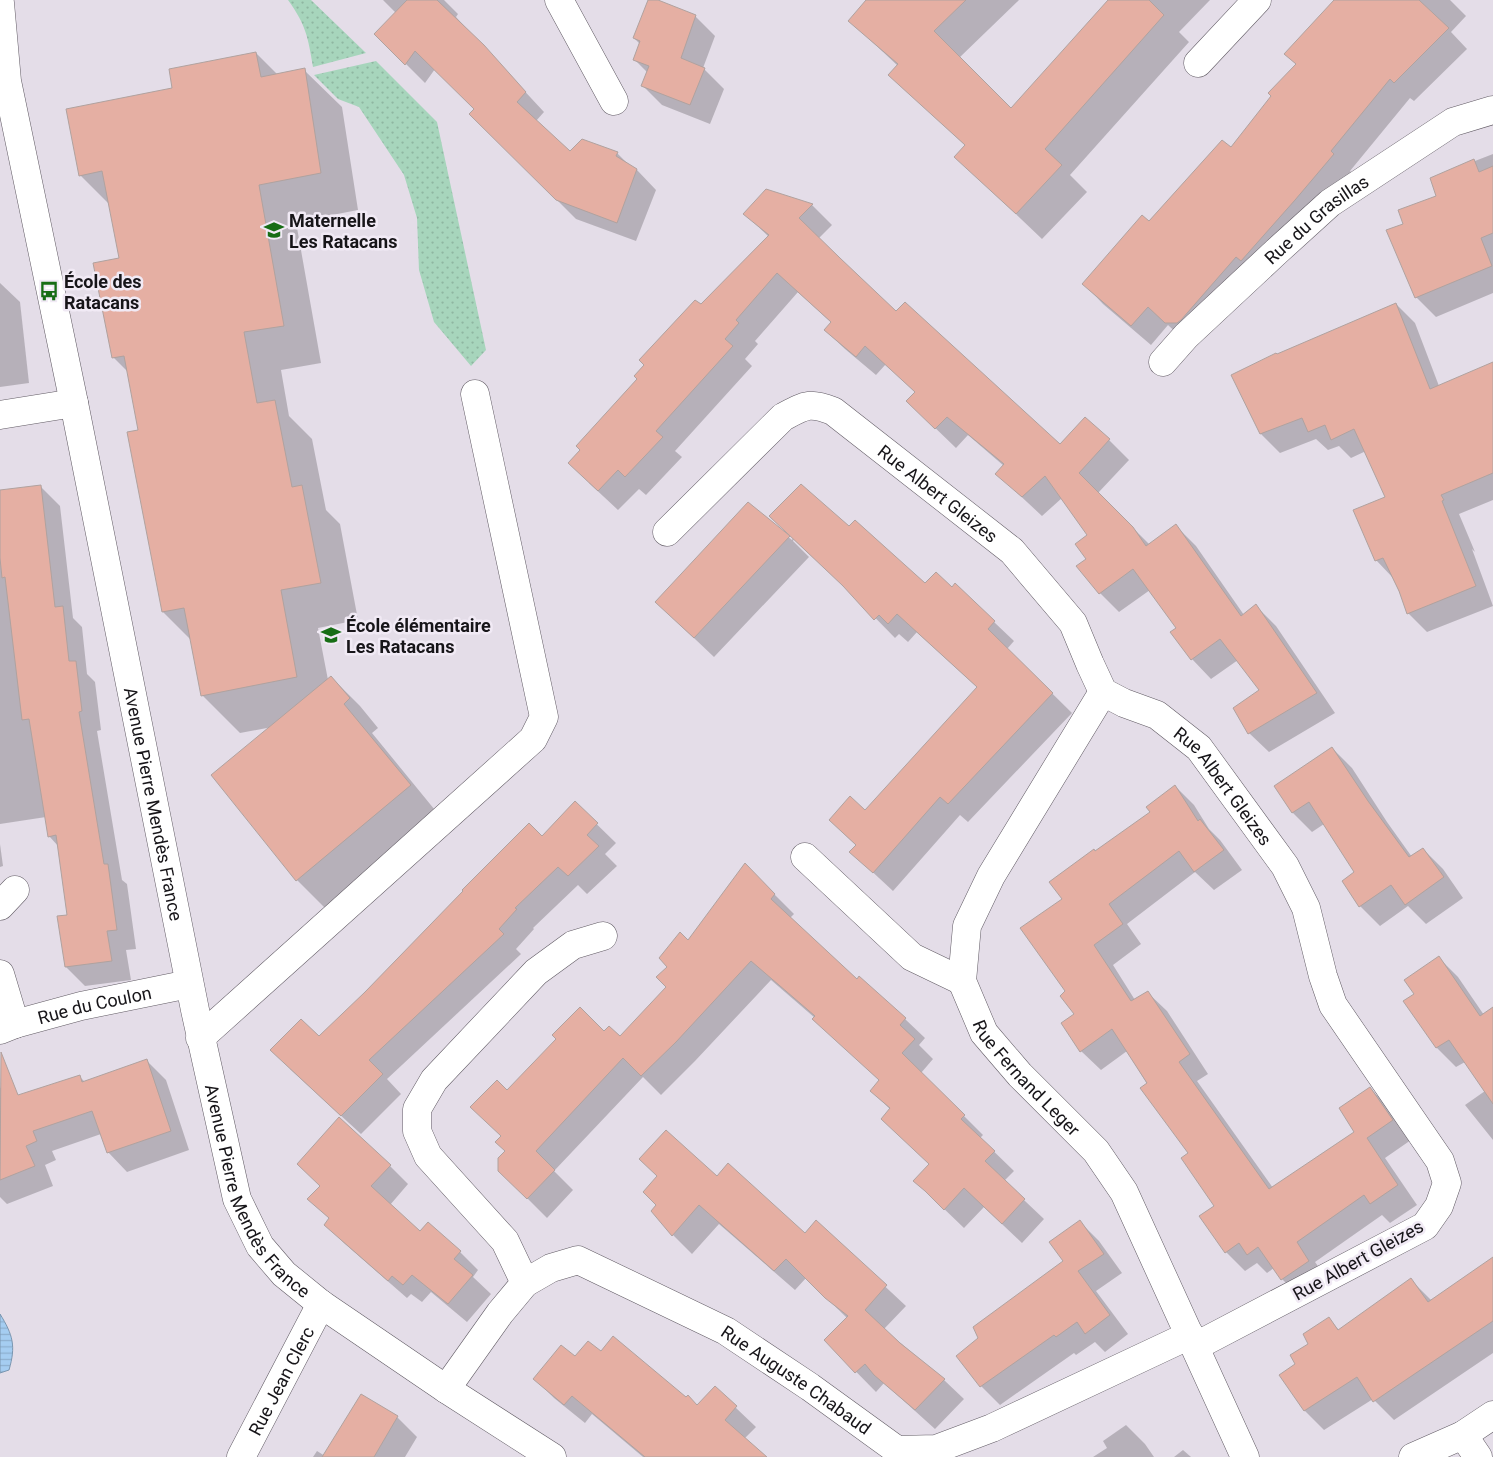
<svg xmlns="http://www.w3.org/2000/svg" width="1493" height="1457" font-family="Roboto,sans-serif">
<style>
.green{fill:url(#green-dots)}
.water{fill:url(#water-rules);stroke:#7a96b0}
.shadow{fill:#0003}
.building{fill:#e5afa3;stroke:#b0a29f}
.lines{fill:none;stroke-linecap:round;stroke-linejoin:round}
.minor-casing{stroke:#615b64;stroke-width:29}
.minor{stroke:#fff;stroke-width:28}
.labels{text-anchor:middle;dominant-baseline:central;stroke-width:5;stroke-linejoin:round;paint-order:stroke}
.poi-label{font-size:18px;font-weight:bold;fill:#171519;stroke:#f1eaf5;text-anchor:start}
.street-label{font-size:18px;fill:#171519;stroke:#f1eaf5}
</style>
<defs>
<pattern id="green-dots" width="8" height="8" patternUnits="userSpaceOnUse" patternTransform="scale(1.25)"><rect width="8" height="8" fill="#a7d5bc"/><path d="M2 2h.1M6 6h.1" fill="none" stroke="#8fb6a1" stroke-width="1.8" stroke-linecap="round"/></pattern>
<pattern id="water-rules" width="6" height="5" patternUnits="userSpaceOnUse" patternTransform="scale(1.25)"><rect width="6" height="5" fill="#a5cdf1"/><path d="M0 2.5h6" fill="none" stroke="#8dafce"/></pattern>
</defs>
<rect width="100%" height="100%" fill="#e4dde8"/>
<g class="green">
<path d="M288 0H311L366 53 313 67C308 37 306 25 288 0Z"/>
<polygon points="376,61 437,122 486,350 471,366 434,322 419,270 417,218 404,175 359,107 338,99 314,75"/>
</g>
<path class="water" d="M0 1314C13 1335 16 1346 9 1370L0 1373Z"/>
<g class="shadow">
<polygon points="383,0 444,0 458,14 456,17 544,112 536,121 570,153 617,153 630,166 637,170 656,190 636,241 576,219 471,114 475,109 435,69 425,83 376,34 396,13"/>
<polygon points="650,0 655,0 695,16 715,36 703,68 724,89 710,124 662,105 642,85 648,73 634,59 640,44 634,38"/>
<polygon points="868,0 1019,0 959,58 1011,110 1109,0 1210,0 1179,32 1189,42 1070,175 1087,192 1042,239 956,157 966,146 890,74 898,66 850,21"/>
<polygon points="1337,0 1450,0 1466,16 1451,32 1467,49 1414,101 1410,98 1350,171 1353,174 1186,342 1168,325 1151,345 1103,304 1084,284 1231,149 1297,65 1286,54"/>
<polygon points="256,53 278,75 304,70 342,107 358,210 296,222 321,363 281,370 289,416 312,439 326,510 340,524 358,620 318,628 328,680 331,677 360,706 378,728 372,733 439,815 326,909 297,880 272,727 240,733 202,695 191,640 163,612 140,431 129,373 113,357 121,259 110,205 80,175 174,89"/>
<polygon points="1493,154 1493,293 1436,317 1416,297 1404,225 1437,197 1431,178"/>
<polygon points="766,190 812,205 832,225 818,239 896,313 1061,446 1086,419 1109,440 1129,460 1098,493 1150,545 1176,526 1196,546 1244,615 1256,606 1276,626 1335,713 1269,752 1249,733 1261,691 1238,660 1211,679 1192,659 1178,628 1150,590 1119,612 1100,593 1088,559 1089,535 1062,498 1042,516 997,474 1004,466 968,435 956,448 928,421 916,393 886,364 876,375 845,349 825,330 832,323 798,292 755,341 758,344 745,359 752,366 675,451 682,457 646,495 639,489 618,510 589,483 639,380 701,305 769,237 745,214"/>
<polygon points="0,283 20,302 29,383 0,387"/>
<polygon points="1396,304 1415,323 1439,386 1493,364 1493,500 1459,514 1475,552 1472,549 1493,606 1427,632 1408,613 1394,579 1376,560 1386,498 1366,451 1351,458 1339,446 1328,450 1316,439 1280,453 1261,434 1233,375"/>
<polygon points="40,486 60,506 73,618 82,627 87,674 95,682 101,730 97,731 122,880 127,884 136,949 126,950 131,980 85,986 66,967 69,916 59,847 49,836 46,817 0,824 0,491"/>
<polygon points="748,504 792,540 793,538 849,528 925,585 952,589 955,585 1014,641 1007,649 1072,713 968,822 960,815 893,891 851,852 857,846 830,820 865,811 978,688 917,632 908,642 899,634 895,638 852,594 794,539 793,541 809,557 714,657 676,621"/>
<polygon points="1332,748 1352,768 1387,822 1412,857 1423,849 1443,869 1463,898 1426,924 1408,906 1380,926 1360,906 1344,881 1356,873 1324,824 1312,832 1293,813 1276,787"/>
<polygon points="1175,786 1194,805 1209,829 1220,840 1242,870 1214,890 1195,872 1127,924 1141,944 1113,965 1135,1000 1147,992 1167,1011 1208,1074 1197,1081 1273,1188 1356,1132 1370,1088 1389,1108 1411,1140 1385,1158 1417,1205 1390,1223 1382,1215 1315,1262 1328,1280 1301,1298 1282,1279 1274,1268 1267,1273 1257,1263 1245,1271 1226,1252 1216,1206 1189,1153 1127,1051 1101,1070 1081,1051 1076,1015 1067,992 1064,899 1095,852 1151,812"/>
<polygon points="575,803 616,843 605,854 617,866 587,894 578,885 533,928 534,929 516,949 521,954 387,1079 401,1094 361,1134 290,1069 319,1038 542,838"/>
<polygon points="0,844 3,866 0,867"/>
<polygon points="745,865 794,914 790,918 857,981 905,1019 925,1038 919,1045 933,1059 921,1073 983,1135 980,1138 1014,1171 1004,1181 1044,1219 1022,1243 984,1207 964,1228 915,1181 930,1164 891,1110 871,1091 880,1081 815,1018 771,980 695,1061 661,1095 643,1077 554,1171 573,1190 547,1218 499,1170 506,1152 502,1137 507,1092 604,1033 620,1038 668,987 669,967"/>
<polygon points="1438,957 1458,977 1484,1015 1493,1009 1493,1140 1465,1105 1485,1091 1465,1062 1456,1067 1437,1048 1405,1002 1415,994"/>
<polygon points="146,1060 166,1080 189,1150 127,1172 108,1152 101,1134 52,1151 56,1160 45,1165 53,1186 7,1204 0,1197 0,1088 3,1087 14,1098 79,1076 85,1082"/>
<polygon points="390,1166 408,1184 390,1205 420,1233 460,1252 478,1270 473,1277 491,1294 467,1322 431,1292 422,1302 411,1294 407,1298 344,1243 325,1224 330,1219 309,1199"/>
<polygon points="717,1177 806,1235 816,1222 906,1306 884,1329 944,1380 964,1399 935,1429 884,1383 876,1392 825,1340 847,1318 806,1278 795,1290 719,1224 692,1254 673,1235"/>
<polygon points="1080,1222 1099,1241 1122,1273 1096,1291 1128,1334 1105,1352 1095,1342 1076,1355 1074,1353 1000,1405 981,1386 979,1339 1064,1262"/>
<polygon points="1493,1259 1493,1353 1394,1420 1373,1399 1324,1430 1305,1411 1281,1375 1297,1365 1329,1319 1339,1330 1411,1280 1432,1301"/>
<polygon points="601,1353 697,1406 715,1388 756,1427 744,1439 765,1457 643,1457 592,1414 585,1423 554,1398 535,1379 576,1358"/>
<polygon points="362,1396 397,1417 417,1437 405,1457 313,1457 317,1451 325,1456"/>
<polygon points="1126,1425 1145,1444 1154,1457 1093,1457 1107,1448 1103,1441"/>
<polygon points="1183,1450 1191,1457 1174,1457"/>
</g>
<g class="building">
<polygon points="407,0 437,0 484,45 526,92 517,102 570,151 582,139 618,152 616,156 637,169 617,223 556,200 469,114 474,109 415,51 405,65 374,34"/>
<polygon points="648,0 658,0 696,15 681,58 705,68 690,105 641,86 649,66 633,60 640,41 633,38"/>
<polygon points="866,0 966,0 934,31 1011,108 1108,0 1149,0 1164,15 1045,149 1062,165 1016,214 954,157 965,145 888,75 898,64 848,21"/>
<polygon points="1334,0 1419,0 1449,28 1394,83 1390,79 1331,151 1334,154 1295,200 1241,261 1236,257 1181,320 1177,323 1165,323 1148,307 1131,326 1082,284 1142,215 1149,221 1222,140 1231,147 1271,96 1268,93 1296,64 1284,54"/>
<polygon points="256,52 261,77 305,68 321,173 259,185 284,326 244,332 257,403 275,400 292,487 302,485 321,583 281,590 297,677 201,696 184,608 162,612 127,432 138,430 124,356 112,358 93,263 119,258 102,171 79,176 66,109 172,88 169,69"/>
<polygon points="1474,159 1479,172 1493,166 1493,233 1481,238 1492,266 1415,298 1386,230 1403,224 1398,210 1436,196 1430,178"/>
<polygon points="766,189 813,204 799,218 840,258 896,311 905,302 1060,444 1085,417 1110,439 1079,473 1133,527 1146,546 1176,524 1241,616 1256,604 1317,693 1248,734 1233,708 1259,690 1220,639 1191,660 1170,632 1176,628 1133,569 1099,594 1076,566 1086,559 1075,544 1087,535 1045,476 1022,497 995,474 1004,464 947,417 935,429 906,401 915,392 865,346 856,357 824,330 831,322 777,273 736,320 739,323 725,339 733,346 656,431 663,437 625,477 618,470 598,491 568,463 580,450 576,446 637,379 634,376 644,365 639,360 695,300 701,304 769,235 743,214"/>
<polygon points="1396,303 1430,389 1493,362 1493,473 1441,495 1444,500 1442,501 1476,586 1407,614 1399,591 1383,558 1375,561 1353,510 1385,497 1354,429 1331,440 1325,425 1308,432 1302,418 1260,434 1231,375 1276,353 1277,354"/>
<polygon points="801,484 849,526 855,520 925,583 936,572 952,587 955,583 995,621 988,629 1053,693 948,804 940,797 873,873 849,852 856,845 829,820 850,796 865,810 977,687 897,614 888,624 879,615 874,620 843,586 769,516"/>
<polygon points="41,485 55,607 63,606 69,661 76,661 82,711 79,712 104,864 108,864 117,930 107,931 112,961 65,967 57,916 67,915 56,835 48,837 29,719 22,720 5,577 2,578 0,558 0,490"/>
<polygon points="748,502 790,536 694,638 655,602"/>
<polygon points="331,676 350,698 344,704 411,785 296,881 211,775"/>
<polygon points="1332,747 1368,801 1409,857 1423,848 1444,877 1405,905 1391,885 1359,907 1342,881 1354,872 1309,802 1292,813 1274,786"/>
<polygon points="1175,785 1198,821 1200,819 1224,850 1194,872 1179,851 1109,904 1123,924 1094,945 1131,1001 1148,991 1190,1054 1179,1062 1269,1189 1354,1132 1339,1108 1370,1087 1393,1120 1367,1138 1398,1185 1370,1204 1364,1195 1297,1242 1309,1261 1281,1280 1258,1247 1247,1255 1239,1243 1225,1253 1199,1216 1214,1206 1181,1158 1188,1153 1140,1088 1147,1083 1112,1029 1080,1052 1061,1023 1074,1014 1060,996 1065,991 1020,928 1062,899 1049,882 1094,849 1095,851 1150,812 1146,807"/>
<polygon points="575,801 598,823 587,835 599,846 568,876 558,867 515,908 517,909 499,929 504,934 369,1060 383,1074 341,1116 270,1050 301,1019 319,1036 365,992 463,891 462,890 529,823 542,836"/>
<polygon points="745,863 775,894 771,899 857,979 859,976 906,1018 900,1025 915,1039 902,1053 965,1115 961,1119 995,1151 985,1161 1025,1199 1002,1224 964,1188 944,1210 925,1191 913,1181 929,1164 881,1119 890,1108 870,1091 879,1080 812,1019 815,1016 751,961 676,1042 641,1076 623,1058 536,1151 555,1170 527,1199 498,1171 498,1158 505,1151 495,1142 501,1136 470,1107 497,1080 507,1090 556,1039 552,1035 580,1007 604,1031 609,1026 620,1036 666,987 656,977 667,967 659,958 680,932 688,940"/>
<polygon points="1439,956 1480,1016 1493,1007 1493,1104 1449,1040 1436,1048 1403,1001 1414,994 1404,980"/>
<polygon points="1,1052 18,1095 80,1075 82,1082 147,1059 171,1131 107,1153 92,1111 33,1131 37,1141 26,1146 35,1166 0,1180"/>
<polygon points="339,1117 391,1165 371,1186 420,1231 428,1222 461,1251 454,1259 473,1275 448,1304 412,1275 403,1285 392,1276 388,1281 324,1225 329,1218 307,1199 320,1186 297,1164"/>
<polygon points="666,1130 717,1176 728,1163 805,1233 816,1220 887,1285 865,1310 900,1343 945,1379 915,1410 874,1375 865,1364 855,1373 824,1340 848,1316 825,1298 786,1259 774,1271 699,1205 672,1236 651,1211 656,1205 643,1192 657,1176 639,1159"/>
<polygon points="1080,1220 1104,1254 1078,1271 1110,1315 1085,1334 1077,1322 1056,1337 1054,1335 980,1387 956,1356 978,1338 973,1327 1063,1261 1049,1242"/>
<polygon points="1493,1257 1493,1321 1373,1402 1357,1377 1304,1411 1279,1375 1295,1364 1290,1355 1308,1344 1303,1334 1329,1317 1338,1330 1411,1278 1428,1302"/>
<polygon points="613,1336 686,1397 688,1395 697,1405 715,1386 737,1406 725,1420 767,1457 645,1457 572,1396 564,1405 533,1379 561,1345 575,1356 588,1341 601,1351"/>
<polygon points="361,1394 398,1416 374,1457 322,1457"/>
</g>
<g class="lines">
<defs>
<g id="minor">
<polyline points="559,0 614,101"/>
<path id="s1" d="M0 3 7 81 74 403 195 1010 237 1199 260 1246 284 1274 321 1304 446 1389 552 1457"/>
<polyline points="1198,63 1257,0"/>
<path id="s2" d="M1163 362 1186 336 1276 252 1330 203 1453 122 1493 110"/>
<polyline points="0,415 74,403"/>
<path id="s3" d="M667 532 783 417C806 405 809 402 833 411L1012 551 1073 623 1090 664 1103 692 1124 703 1157 715 1199 748 1285 866 1306 908 1323 976 1333 1005 1440 1161 1447 1183 1439 1206 1425 1226 1196 1346"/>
<path id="s4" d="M1103 692 991 876 967 926 962 981 984 1033 1020 1075 1096 1151 1124 1192 1245 1457"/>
<polyline points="805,857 912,957 962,981"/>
<polyline points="0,906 15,890"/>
<polyline points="0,974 15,1024"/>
<path id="s5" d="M0 1030 15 1024 81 1006 189 984"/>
<polyline points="200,1038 533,739 544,717 475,394"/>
<polyline points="525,1283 505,1241 428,1156 417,1131 417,1109 434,1080 536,972 573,945 603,936"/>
<path id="s6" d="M446 1389 500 1313 525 1283 551 1268 578 1260 726 1331 810 1387 897 1450 936 1449 992 1428 1190 1335"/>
<polyline points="1463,1435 1478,1457"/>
<path id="s7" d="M241 1457 321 1304"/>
<polyline points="1413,1457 1463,1435 1493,1415"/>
</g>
</defs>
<use href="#minor" class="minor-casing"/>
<use href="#minor" class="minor"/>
</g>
<defs>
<symbol id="school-bare" viewBox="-9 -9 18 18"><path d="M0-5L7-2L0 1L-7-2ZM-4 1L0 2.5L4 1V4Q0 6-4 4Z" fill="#176d15" stroke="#f1eaf5" stroke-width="2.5" paint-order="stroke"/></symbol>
<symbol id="bus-bare" viewBox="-9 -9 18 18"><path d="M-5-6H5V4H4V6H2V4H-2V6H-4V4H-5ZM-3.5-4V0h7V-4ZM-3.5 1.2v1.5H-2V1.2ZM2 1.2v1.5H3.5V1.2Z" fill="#176d15" stroke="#f1eaf5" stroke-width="2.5" paint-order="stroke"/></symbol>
</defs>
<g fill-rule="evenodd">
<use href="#school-bare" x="260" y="216" width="28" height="28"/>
<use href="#bus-bare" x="35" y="277" width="28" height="28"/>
<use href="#school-bare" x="317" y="621" width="28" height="28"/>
</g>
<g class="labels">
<g class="poi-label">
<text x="289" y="220">Maternelle<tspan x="289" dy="21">Les Ratacans</tspan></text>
<text x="64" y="281">École des<tspan x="64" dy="21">Ratacans</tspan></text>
<text x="346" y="625">École élémentaire<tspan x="346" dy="21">Les Ratacans</tspan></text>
</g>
<g class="street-label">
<text stroke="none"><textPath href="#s2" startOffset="210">Rue du Grasillas</textPath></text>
<text stroke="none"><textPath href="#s3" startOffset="350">Rue Albert Gleizes</textPath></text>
<text stroke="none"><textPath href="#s3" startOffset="770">Rue Albert Gleizes</textPath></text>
<text stroke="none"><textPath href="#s1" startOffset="816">Avenue Pierre Mendès France</textPath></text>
<text stroke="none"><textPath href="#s5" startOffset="98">Rue du Coulon</textPath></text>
<text stroke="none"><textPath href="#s4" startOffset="444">Rue Fernand Leger</textPath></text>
<text stroke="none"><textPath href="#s1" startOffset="1221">Avenue Pierre Mendès France</textPath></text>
<text transform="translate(1358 1260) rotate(-29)">Rue Albert Gleizes</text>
<text stroke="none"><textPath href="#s7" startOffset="86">Rue Jean Clerc</textPath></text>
<text stroke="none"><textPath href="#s6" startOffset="440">Rue Auguste Chabaud</textPath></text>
</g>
</g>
</svg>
